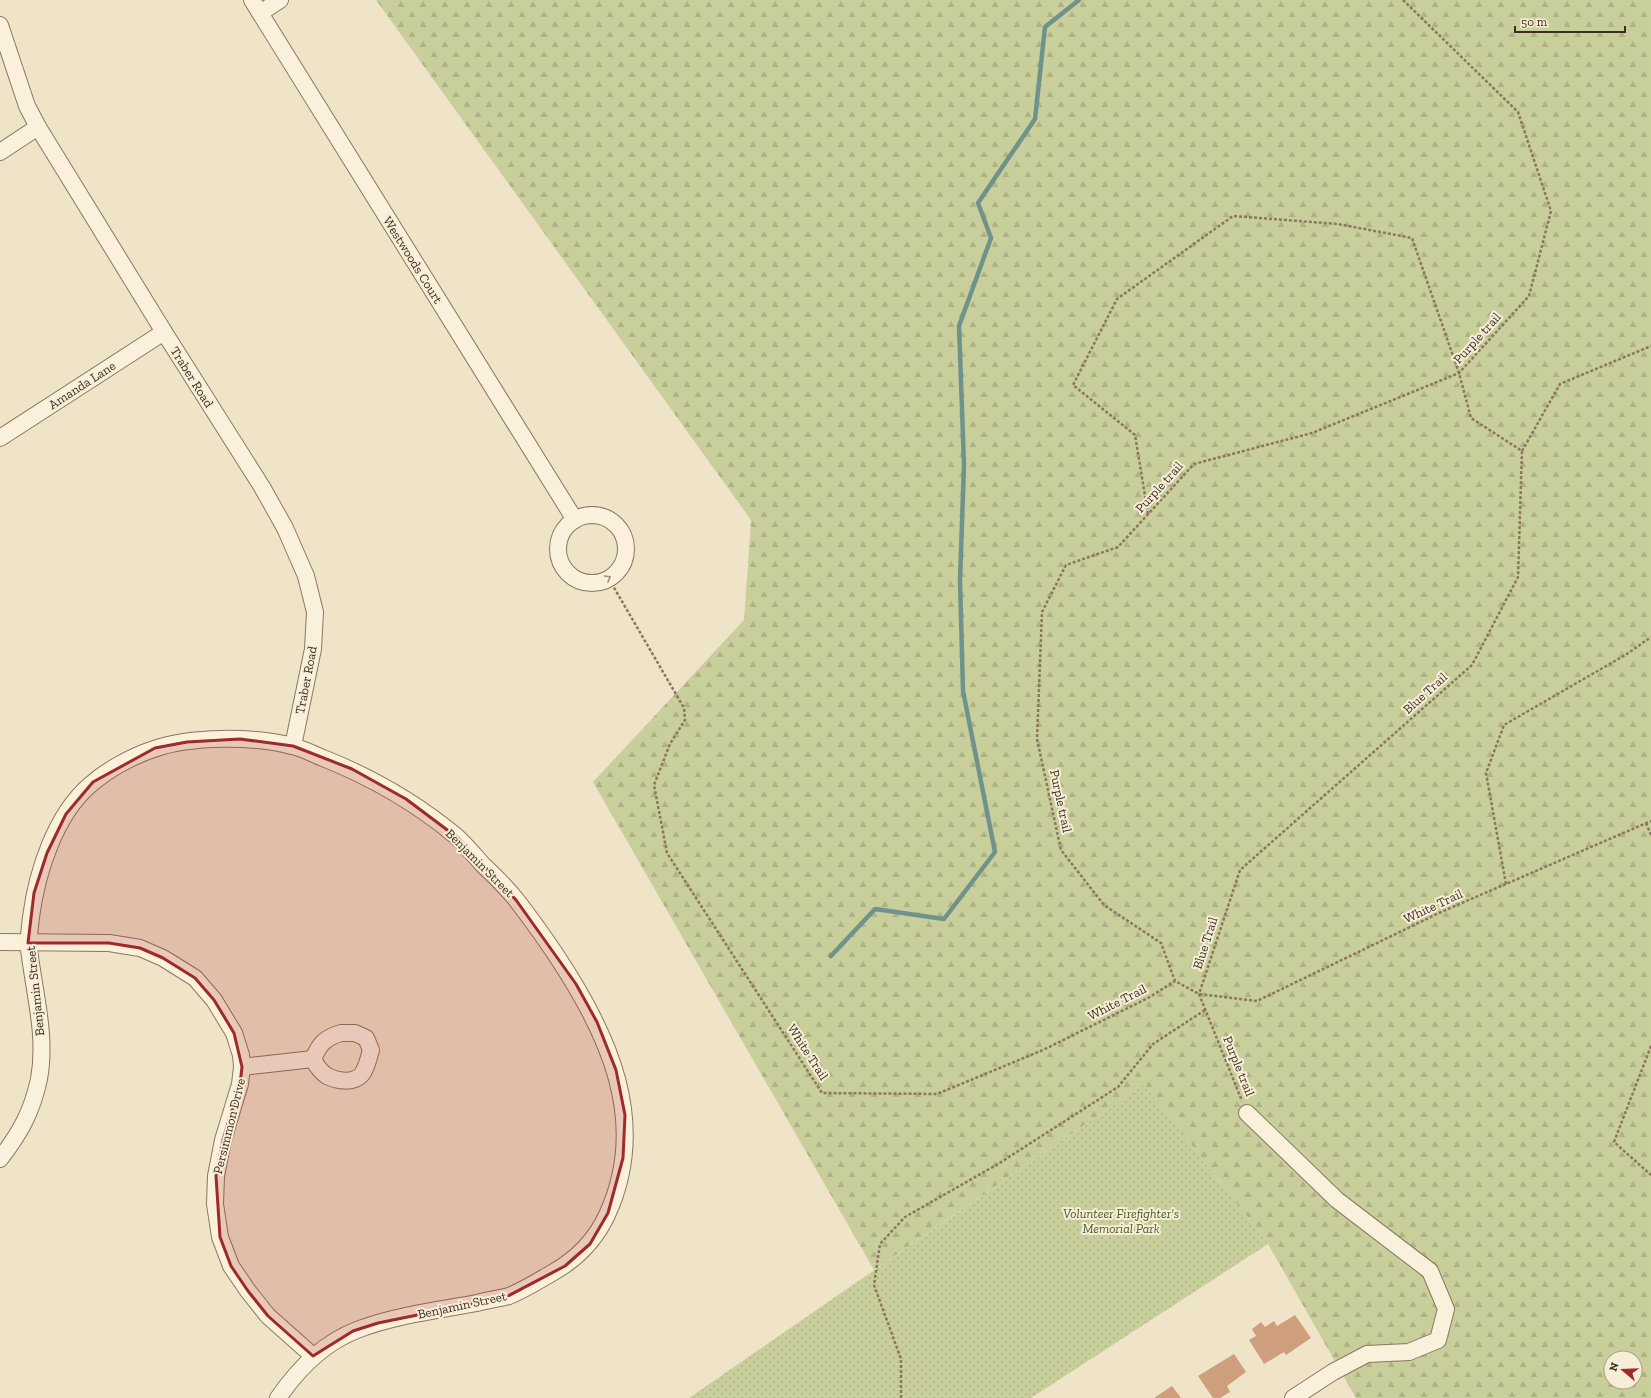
<svg xmlns="http://www.w3.org/2000/svg" width="1651" height="1398" font-family="'Zilla Slab',serif">
<style>
.forest{fill:url(#forest-firs);fill-rule:evenodd}
.park{fill:url(#park-dots)}
.lines{fill:none;stroke-linecap:round;stroke-linejoin:round}
.stream{stroke:#6f938a;stroke-width:4.5}
.building{fill:#cf9f7d}
.street-casing{stroke:#8d765c;stroke-width:18}
.path{stroke:#8d765c;stroke-width:2.5;stroke-dasharray:3 2;stroke-linecap:butt}
.street{stroke:#faf1dc;stroke-width:16}
.oneway{stroke:#9c907e}
.marked{fill:#9e2a2b;fill-opacity:0.2;stroke:#9e2a2b;stroke-width:3;stroke-linejoin:round}
.labels{text-anchor:middle;dominant-baseline:central;stroke-width:4;stroke-linejoin:round;paint-order:stroke}
.street-label{font-size:13px;fill:#3d2e20;stroke:#f7eed8}
.park-label{font-size:13px;font-style:italic;fill:#4d5a26;stroke:#f7eed8}
</style>
<defs>
<pattern id="forest-firs" width="22" height="20" patternUnits="userSpaceOnUse"><rect width="22" height="20" fill="#c9cf9b"/><path d="M5 1l3.5 6h-7zM16 11l3.5 6h-7z" fill="#aeb285"/></pattern>
<pattern id="park-dots" width="8" height="8" patternUnits="userSpaceOnUse"><rect width="8" height="8" fill="#c9cf9b"/><path d="M2 2h.1M6 6h.1" fill="none" stroke="#aeb285" stroke-width="1.8" stroke-linecap="round"/></pattern>
</defs>
<rect width="100%" height="100%" fill="#f0e4c8"/>
<path class="forest" d="M376 0H1651V1398H1356L1268 1244 1144 1084 874 1270 593 782 744 620 751 520ZM1611 1358H1635V1382H1611Z"/>
<polygon class="park" points="1144,1084 1268,1244 1031,1398 689,1398"/>
<g class="lines">
<polyline class="stream" points="831,956 875,909 944,919 995,852 963,691 960,580 964,465 959,326 991,238 978,203 1035,119 1045,27 1079,0"/>
</g>
<g class="building">
<polygon points="1295,1315 1311,1338 1286,1355 1284,1352 1264,1364 1249,1340 1256,1336 1252,1329 1261,1322 1265,1327 1274,1321 1277,1326"/>
<polygon points="1234,1354 1246,1372 1227,1386 1230,1392 1220,1398 1213,1398 1198,1376"/>
<polygon points="1172,1386 1181,1398 1154,1398"/>
</g>
<g class="lines">
<defs>
<g id="street">
<polyline points="252,0 575,520"/>
<polyline points="260,13 280,0"/>
<polyline points="0,25 27,106 38,127 164,332 262,487 285,528 306,576 315,612 313,649 293,746"/>
<polyline points="0,152 38,127"/>
<polyline points="0,438 164,332"/>
<circle cx="592" cy="549" r="34"/>
<polyline points="0,942 109,943 140,948 163,958 195,978 214,1000 234,1033 241,1055 242,1067 240,1084 223,1140 216,1176 215,1204 220,1237 231,1266 248,1291 268,1316 313,1356"/>
<path d="M341 1033H355L366 1038 371 1050C369 1057 367 1067 362 1074 354 1084 337 1081 327 1076 321 1072 316 1065 313 1059 320 1043 325 1038 341 1033Z"/>
<polyline points="242,1067 313,1059"/>
<polyline points="1247,1113 1337,1200 1430,1271 1446,1309 1438,1340 1409,1352 1367,1354 1333,1372 1293,1398"/>
<path d="M0 1159C20 1133 32 1112 39 1079 47 1036 34 992 29 949 28 938 30 927 31 917 37 872 55 815 90 785 107 770 132 756 154 749 190 736 255 736 292 746 302 748 313 754 323 758 371 777 416 803 456 836 466 845 475 856 484 866 496 877 508 889 518 902 531 919 544 937 556 955 608 1033 650 1122 607 1215 595 1241 577 1259 552 1273 538 1281 524 1290 509 1296 498 1299 487 1300 477 1303 439 1310 392 1316 357 1330 323 1343 298 1369 278 1398"/>
</g>
</defs>
<use href="#street" class="street-casing"/>
<g class="path">
<polyline points="1403,0 1518,112 1551,211 1529,296 1459,373 1312,433 1194,464 1118,547 1066,565 1042,612 1037,739 1061,850 1104,905 1161,943 1175,981 1199,994 1257,1001 1439,913 1651,821"/>
<polyline points="1522,451 1560,384 1651,346"/>
<polyline points="1148,514 1135,435 1073,385 1117,299 1233,216 1338,224 1412,238 1459,373 1471,418 1522,451 1518,577 1472,665 1240,870 1199,994"/>
<polyline points="609,579 684,708 685,720 670,744 654,785 667,853 822,1093 937,1094 1043,1050 1148,998 1175,981"/>
<polyline points="1646,823 1651,835"/>
<polyline points="1506,884 1486,773 1504,725 1627,654 1651,637"/>
<polyline points="1199,994 1242,1101"/>
<polyline points="1651,1046 1614,1142 1651,1175"/>
<polyline points="901,1398 901,1359 874,1285 880,1244 905,1217 998,1164 1118,1087 1153,1044 1205,1010"/>
</g>
<use href="#street" class="street"/>
</g>
<defs><path id="oneway-chevron" d="M-2-3.5L2.5 0L-2 3.5" fill="none" stroke-width="1.6" stroke-linecap="round" stroke-linejoin="round"/></defs>
<use class="oneway" href="#oneway-chevron" transform="translate(608 578) rotate(-30)"/>
<path class="marked" d="M240 739 293 746 352 769 406 799 458 838 516 900 576 984 597 1022 616 1070 625 1115 623 1158 608 1213 590 1244 565 1266 506 1297 378 1323 353 1331 313 1356 268 1316 248 1291 231 1266 220 1237 216 1176 223 1140 240 1084 242 1067 234 1033 214 1000 195 978 163 958 140 948 109 943H28L34 893 47 853 66 814 93 782 155 748 187 742Z"/>
<g class="labels">
<g class="street-label">
<text transform="translate(413 260) rotate(58)">Westwoods Court</text>
<text transform="translate(1477 338) rotate(-48)">Purple trail</text>
<text transform="translate(192 377) rotate(58)">Traber Road</text>
<text transform="translate(82 385) rotate(-33)">Amanda Lane</text>
<text transform="translate(1159 487) rotate(-48)">Purple trail</text>
<text transform="translate(306 680) rotate(-79)">Traber Road</text>
<text transform="translate(1425 693) rotate(-42)">Blue Trail</text>
<text transform="translate(1061 801) rotate(78)">Purple trail</text>
<text transform="translate(480 863) rotate(45)">Benjamin Street</text>
<text transform="translate(1433 906) rotate(-25)">White Trail</text>
<text transform="translate(1205 943) rotate(-72)">Blue Trail</text>
<text transform="translate(35 991) rotate(-96)">Benjamin Street</text>
<text transform="translate(1117 1002) rotate(-27)">White Trail</text>
<text transform="translate(808 1052) rotate(57)">White Trail</text>
<text transform="translate(1239 1066) rotate(68)">Purple trail</text>
<text transform="translate(229 1126) rotate(-76)">Persimmon Drive</text>
<text transform="translate(462 1305) rotate(-12)">Benjamin Street</text>
</g>
<g class="park-label">
<text x="1121" y="1213">Volunteer Firefighter's<tspan x="1121" dy="15">Memorial Park</tspan></text>
</g>
</g>
<g transform="translate(1623 1370) rotate(289)"><circle r="19" fill="#f7eed8" stroke="#ada18e"/>
<path d="M0-3L7 15L0 10L-7 15Z" fill="#9e2a2b"/>
<text y="-6" font-size="11" font-weight="bold" text-anchor="middle" fill="#3d2e20">N</text>
</g>
<path d="M1515 26v6h110v-6" fill="none" stroke="#3d2e20" stroke-width="2"/>
<text x="1521" y="26" font-size="12" fill="#3d2e20" stroke="#f7eed8" stroke-width="3" paint-order="stroke">50 m</text>
</svg>
